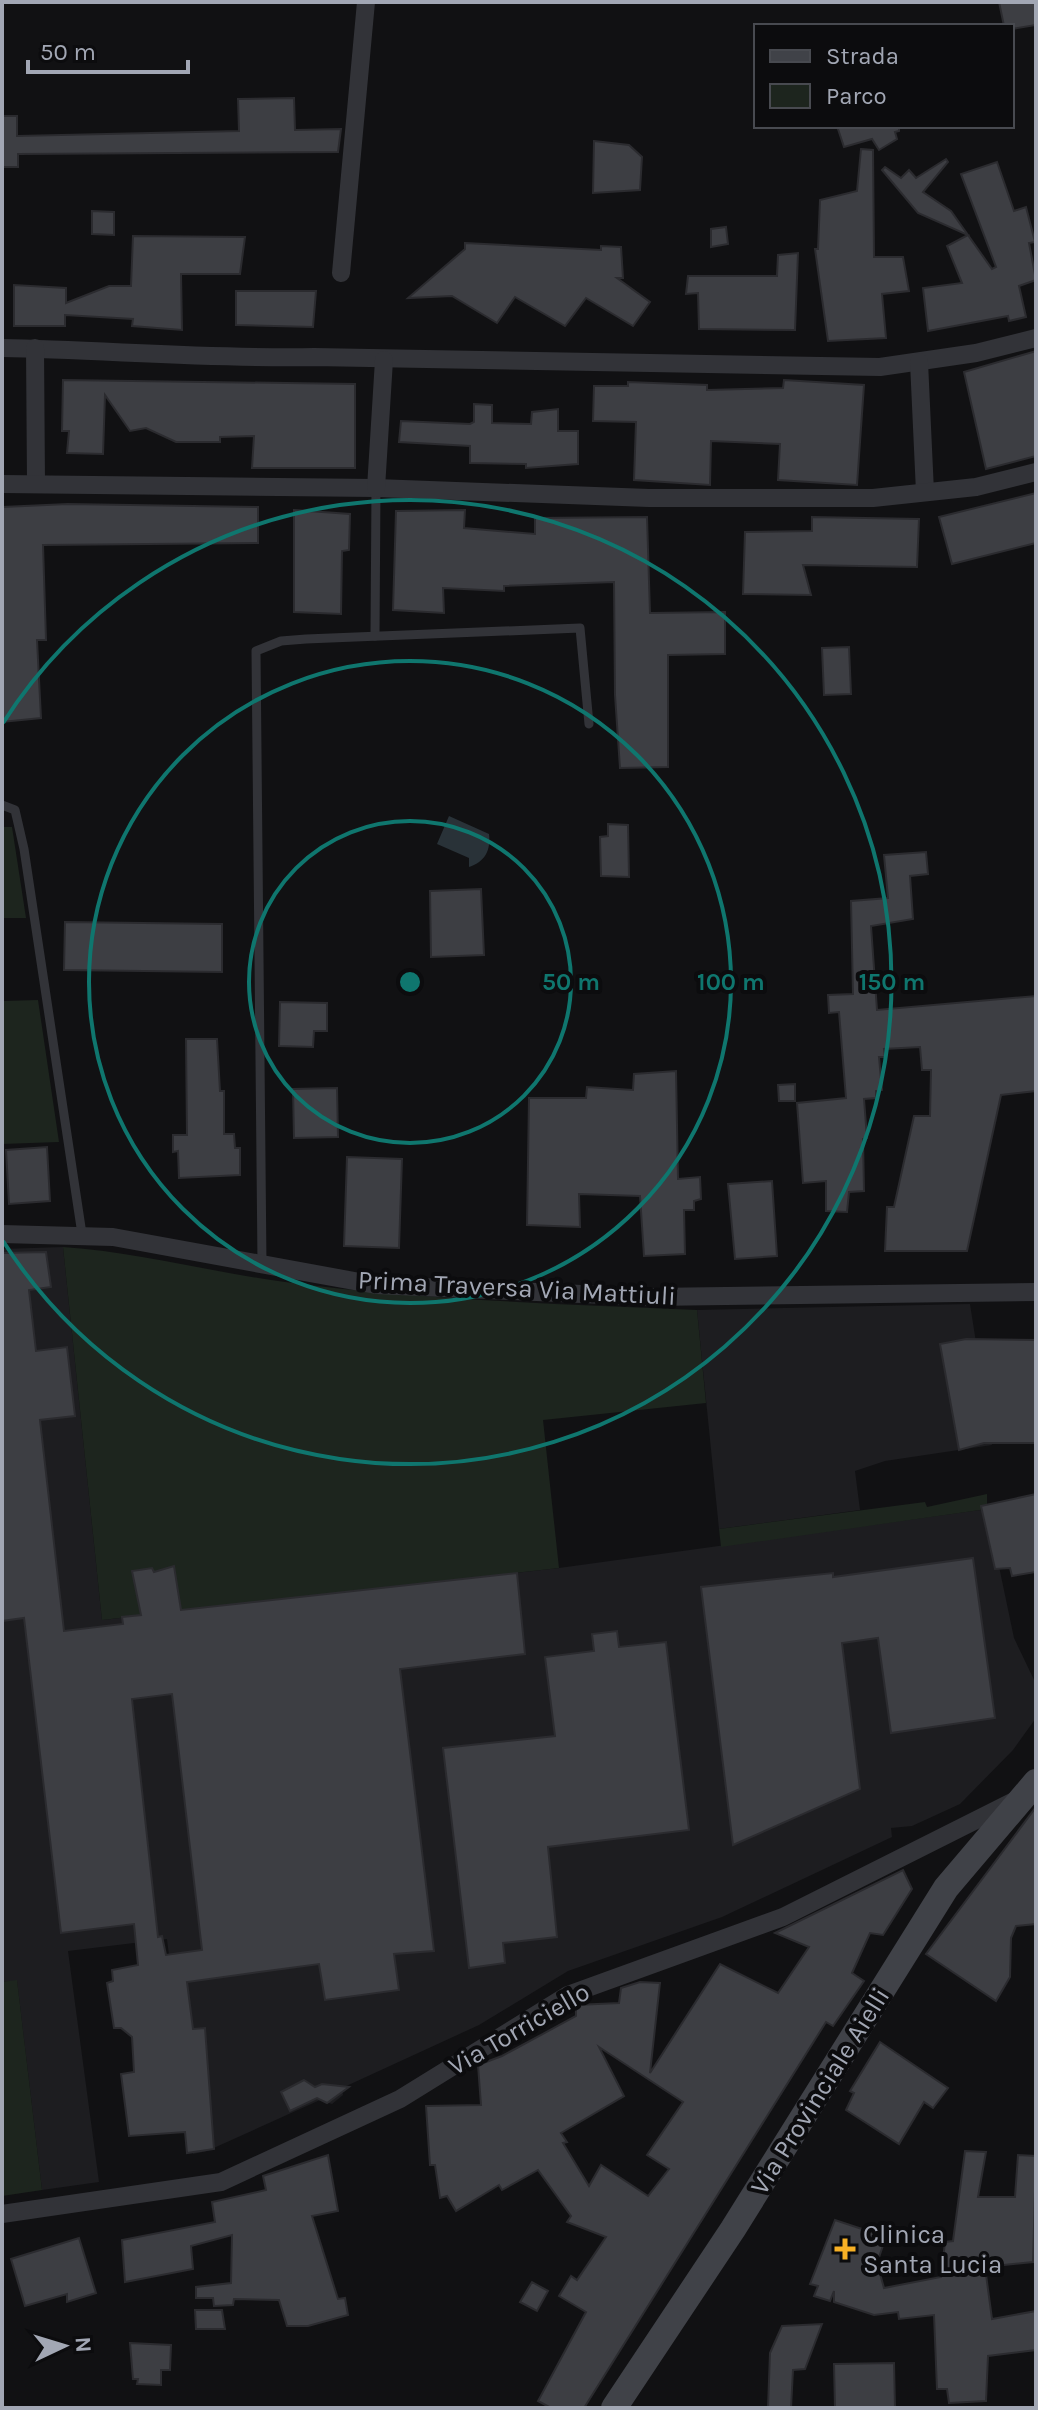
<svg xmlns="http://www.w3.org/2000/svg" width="1038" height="2410" font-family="Karla,sans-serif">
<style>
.built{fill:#1d1d20}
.green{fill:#1d251e}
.water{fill:#293238}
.building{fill:#3d3e43;stroke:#2b2b2f;stroke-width:2;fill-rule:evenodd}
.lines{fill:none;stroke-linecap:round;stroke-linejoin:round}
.lane{stroke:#323338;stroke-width:9}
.street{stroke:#323338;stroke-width:18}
.secondary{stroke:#404248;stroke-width:26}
.ring{fill:none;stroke:#0f766e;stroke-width:4}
.poi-dot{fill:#f7b025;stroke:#0c0c0e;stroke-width:3}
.labels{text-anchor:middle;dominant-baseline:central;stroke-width:8;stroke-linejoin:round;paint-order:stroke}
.street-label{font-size:26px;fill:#a2a7b4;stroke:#0c0c0e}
.poi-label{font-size:26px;fill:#a2a7b4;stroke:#0c0c0e;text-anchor:start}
.centre{fill:#0f766e;stroke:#0c0c0e;stroke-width:4}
.ring-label{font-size:24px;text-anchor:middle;font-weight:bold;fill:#0f766e;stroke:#0c0c0e;stroke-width:8;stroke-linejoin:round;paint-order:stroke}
</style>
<rect width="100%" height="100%" fill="#111113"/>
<g class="built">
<polygon points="63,1247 102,1620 559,1568 987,1509 1014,1638 1036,1684 1036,1718 1013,1750 960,1804 912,1826 891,1828 892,1837 722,1917 568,1971 479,2025 342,2088 343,2095 332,2104 320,2100 207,2151 193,2154 167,1939 68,1951 99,2182 42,2190 17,1981 2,1982 2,1249"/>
<polygon points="970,1304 992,1445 885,1461 855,1471 860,1510 719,1529 697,1310"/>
</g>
<g class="green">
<polygon points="2,827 12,827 26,918 2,918"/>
<polygon points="38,1000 59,1142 2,1144 4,1001"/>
<path d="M63 1247C138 1252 210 1272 285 1282 421 1300 559 1304 697 1310L706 1403 543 1420 559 1568 102 1620Z"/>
<polygon points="987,1494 987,1509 721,1547 719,1529 925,1502 927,1507"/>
<polygon points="17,1980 42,2190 2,2196 2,1982"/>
</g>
<path class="water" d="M449 816 489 834C491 850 485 862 469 867V858L437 844Z"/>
<g class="building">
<polygon points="999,2 1036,2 1036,25 1012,29 1012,26 1004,26"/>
<polygon points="294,98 295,130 341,129 338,152 18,154 18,167 2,167 2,116 17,116 17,136 239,131 238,99"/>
<polygon points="837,126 899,126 899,131 895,132 897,139 879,150 872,139 844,147"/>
<polygon points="594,141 629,145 642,157 640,190 593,193"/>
<polygon points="861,149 873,150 874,257 903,257 909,291 882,294 886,338 828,341 815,249 818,249 820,200 857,191"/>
<polygon points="946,159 948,162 923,192 951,211 992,269 996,267 961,174 997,162 1014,211 1026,207 1035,242 1029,243 1036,280 1019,286 1026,317 1009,321 1008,316 928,331 923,288 962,283 947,246 968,235 918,213 882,170 885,167 901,178 909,170 916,178"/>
<polygon points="92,211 114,212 114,235 92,234"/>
<polygon points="726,227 728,244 711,247 711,229"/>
<polygon points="133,236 245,237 240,274 181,274 182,330 132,326 133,319 65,315 65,326 14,326 14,285 66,288 66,303 109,286 131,286"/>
<polygon points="465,243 601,250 601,246 621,247 623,278 617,278 650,302 633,326 586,298 565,326 515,297 497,323 452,296 408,298 465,249"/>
<polygon points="798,253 795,330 699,329 698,293 686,294 688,276 777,276 778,255"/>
<polygon points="236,291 316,291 313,327 236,325"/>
<polygon points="1036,351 1036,456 986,469 964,372"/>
<polygon points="63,380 355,384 355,468 252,468 254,436 220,437 220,442 176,442 146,428 130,431 105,395 103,454 67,453 69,431 62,431"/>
<polygon points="784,380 864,385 857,485 778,480 780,444 711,441 710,485 634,480 636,422 593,421 594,386 628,386 628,382 707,385 707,390 783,388"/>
<polygon points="474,404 492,405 492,423 531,424 532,412 558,409 558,431 578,431 578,464 526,468 526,464 470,463 470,446 399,442 401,421 470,424 474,422"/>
<polygon points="1036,493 1036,543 952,564 939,517"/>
<polygon points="68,504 258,507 258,543 43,545 46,640 37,640 41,718 2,722 3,507"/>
<polygon points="294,510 350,514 349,550 342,551 341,614 294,612"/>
<polygon points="465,510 464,528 535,534 535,518 647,517 650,613 725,612 725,654 668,655 668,767 620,768 615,695 614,582 504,586 504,591 443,588 444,613 393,610 396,511"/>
<polygon points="812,517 919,519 917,567 803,565 811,595 743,594 745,532 812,531"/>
<polygon points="849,647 851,694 824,695 822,648"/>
<polygon points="608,824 628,825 629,877 601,876 600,837 608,836"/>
<polygon points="926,852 928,874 910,876 913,919 871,926 877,1010 1036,996 1036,1091 1001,1095 967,1251 885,1251 887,1207 894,1207 914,1116 930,1116 931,1070 922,1070 920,1047 884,1049 885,1057 879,1057 882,1090 876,1091 876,1098 864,1099 867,1138 863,1139 864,1191 849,1192 847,1212 826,1211 826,1181 803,1183 797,1103 846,1098 839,1012 829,1013 828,995 853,994 851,901 888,898 884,855"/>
<polygon points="481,889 484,955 431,957 430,891"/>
<polygon points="65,922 222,924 222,972 64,970"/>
<polygon points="280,1002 327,1003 327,1031 314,1031 313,1047 279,1046"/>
<polygon points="186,1039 217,1039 220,1091 224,1091 224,1134 234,1134 235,1148 240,1148 240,1175 179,1178 178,1151 173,1152 173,1135 187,1135"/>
<polygon points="676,1071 678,1179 700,1177 701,1199 694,1201 694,1210 684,1210 685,1254 644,1256 640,1196 579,1194 580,1227 527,1225 529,1098 586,1098 587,1087 633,1090 634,1074"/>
<polygon points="795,1084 795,1101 779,1101 778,1085"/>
<polygon points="337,1088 338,1137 294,1138 293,1089"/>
<polygon points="47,1147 50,1201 9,1204 6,1150"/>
<polygon points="347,1157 402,1159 399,1248 344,1246"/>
<polygon points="772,1181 777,1256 735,1259 728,1184"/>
<path d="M46 1252 51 1287 29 1290 36 1351 67 1347 75 1416 40 1420 64 1631 123 1624 122 1617 141 1615 132 1571 152 1568 154 1572 174 1566 181 1610 517 1573 525 1654 400 1669 434 1951 394 1954 399 1990 325 2000 319 1964 187 1982 193 2029 205 2028 214 2149 187 2153 185 2132 129 2136 121 2074 134 2072 132 2037 121 2028H114L107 1983 113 1981 112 1970 138 1965 134 1924 61 1933 24 1618 2 1621V1253ZM172 1694 202 1950 166 1955 162 1936 158 1937 132 1699Z"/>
<polygon points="966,1339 1036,1340 1036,1443 984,1443 959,1450 940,1344"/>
<polygon points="1036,1494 1036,1572 1012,1576 1010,1568 995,1569 981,1506"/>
<polygon points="973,1558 995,1718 891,1733 878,1638 842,1643 860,1789 733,1845 701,1587 833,1573 833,1577"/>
<polygon points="617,1631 619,1647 666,1642 689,1830 548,1847 557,1937 503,1943 505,1963 469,1968 443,1748 555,1736 545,1657 594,1651 592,1634"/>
<polygon points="1036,1807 1036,1924 1016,1926 1011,1938 1010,1977 996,2001 926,1954"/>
<path d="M903 1870 912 1889 883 1935 870 1933 852 1973 864 1981 833 2026 826 2022 584 2408H551L538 2401 586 2312 559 2296 571 2276 577 2280 606 2237 567 2222 571 2216 538 2170 502 2190 499 2185 456 2211 447 2196 440 2198 435 2165H430L426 2106 481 2105 478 2065 502 2056 576 2016V2005L619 2003 621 1988 640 1982 660 1983 650 2073 720 1964 778 1993 809 1947 775 1933ZM599 2047 683 2102 647 2155 669 2169 648 2196 601 2165 589 2186 563 2143 567 2142 561 2133 624 2096Z"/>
<polygon points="880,2042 948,2088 933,2108 924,2102 899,2144 846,2110 854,2093 850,2091"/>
<polygon points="304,2080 315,2087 322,2084 349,2087 327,2103 317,2098 290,2111 281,2092"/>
<polygon points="965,2151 986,2152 978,2197 1015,2197 1018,2155 1036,2156 1033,2262 985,2267 992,2319 1036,2311 1036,2350 988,2356 986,2401 949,2403 947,2389 937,2389 934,2315 899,2319 898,2312 874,2315 834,2302 834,2291 830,2301 814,2296 818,2286 810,2284 835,2220 886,2237 877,2263 884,2288 941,2277 945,2242 953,2241"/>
<polygon points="328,2155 338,2211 312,2216 338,2299 345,2298 348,2315 308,2326 287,2326 279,2300 234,2299 233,2305 214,2306 213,2298 196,2298 196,2287 231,2283 232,2235 191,2246 193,2269 125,2282 122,2240 215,2222 212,2202 266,2190 263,2176"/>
<polygon points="79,2238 96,2293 67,2302 67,2294 25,2306 11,2259"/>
<polygon points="532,2282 548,2291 537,2311 520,2302"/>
<polygon points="195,2310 222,2310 225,2329 196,2329"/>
<polygon points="822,2324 805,2369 793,2370 791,2408 768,2408 770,2353 782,2326"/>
<polygon points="130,2343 171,2345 170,2370 161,2370 161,2385 137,2384 138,2379 133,2379"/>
<polygon points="894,2363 895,2408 835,2408 834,2364"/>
</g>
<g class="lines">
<g class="lane">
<polyline points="375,636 376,488"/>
<polyline points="2,805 15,810 24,849 82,1234"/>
<polyline points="262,1264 256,651 281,641 306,639 580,628 589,724"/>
</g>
<g class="street">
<polyline points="341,273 366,2"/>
<path d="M2 348C106 350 209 359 314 357L880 367 976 353 1036 338"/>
<polyline points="35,348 36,483"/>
<polyline points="919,362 925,492"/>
<polyline points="2,484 376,488 649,498 873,498 976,487 1036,472"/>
<polyline points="376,488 384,360"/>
<polyline points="2,1234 113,1237 376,1285 650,1297 1036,1292"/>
<polyline points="2,2214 221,2182 400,2099 568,1995 783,1917 1014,1801"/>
</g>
<polyline class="secondary" points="614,2408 733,2229 946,1888 1036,1782"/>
</g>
<g class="ring">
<circle cx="410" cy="982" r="161"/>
<circle cx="410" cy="982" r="321"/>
<path d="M3 723A482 482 0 1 1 3 1241"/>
</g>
<path class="poi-dot" d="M841 2237h8v8h8v8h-8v8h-8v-8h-8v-8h8z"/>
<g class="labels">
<g class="street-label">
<text transform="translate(517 1288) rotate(3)">Prima Traversa Via Mattiuli</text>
<text transform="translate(519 2029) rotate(-30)">Via Torriciello</text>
<text transform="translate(820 2091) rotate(-58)">Via Provinciale Aielli</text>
</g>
<g class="poi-label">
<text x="863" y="2234">Clinica<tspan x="863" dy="30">Santa Lucia</tspan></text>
</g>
</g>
<circle cx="410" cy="982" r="12" class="centre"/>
<g class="ring-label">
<text x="571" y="990">50 m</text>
<text x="731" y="990">100 m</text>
<text x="892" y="990">150 m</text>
</g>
<rect width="1038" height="2410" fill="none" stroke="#a2a7b4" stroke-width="8"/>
<rect x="754" y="24" width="260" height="104" fill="#0c0c0e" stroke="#484a50" stroke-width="2"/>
<rect x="770" y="50" width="40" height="12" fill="#404248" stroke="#484a50" stroke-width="2"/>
<text x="826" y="64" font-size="24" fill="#a2a7b4">Strada</text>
<rect x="770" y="84" width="40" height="24" fill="#1d251e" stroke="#484a50" stroke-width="2"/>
<text x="826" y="104" font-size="24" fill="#a2a7b4">Parco</text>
<g transform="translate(64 2346) rotate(86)" stroke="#0c0c0e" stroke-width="6" paint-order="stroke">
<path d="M0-6L14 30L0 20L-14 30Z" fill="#a2a7b4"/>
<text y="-12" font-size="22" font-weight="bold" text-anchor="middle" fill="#a2a7b4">N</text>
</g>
<path d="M28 60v12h160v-12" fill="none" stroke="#a2a7b4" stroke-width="4"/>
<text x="40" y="60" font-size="24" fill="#a2a7b4" stroke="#0c0c0e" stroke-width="6" paint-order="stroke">50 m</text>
</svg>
